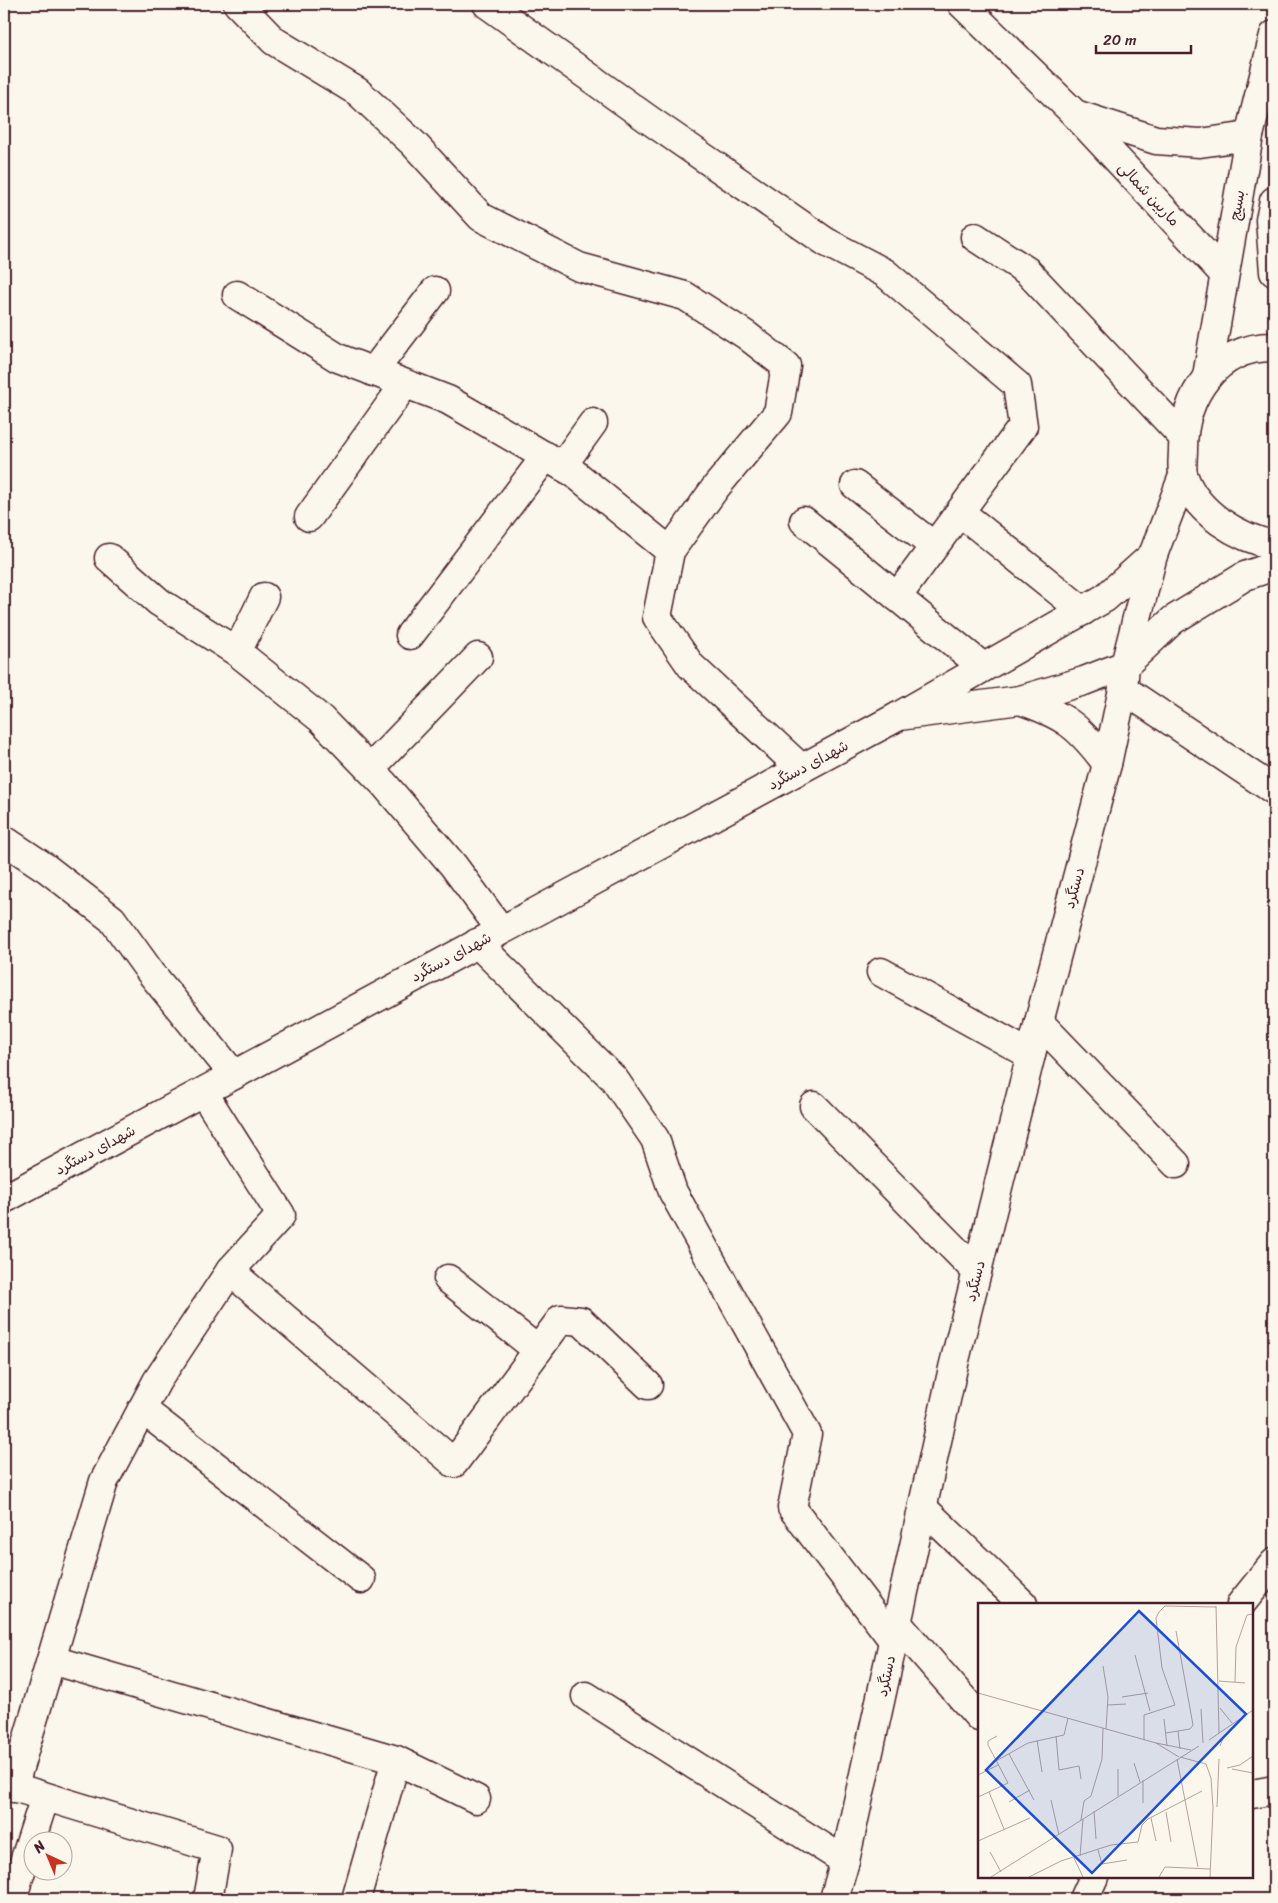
<svg xmlns="http://www.w3.org/2000/svg" width="1278" height="1903" font-family="Sriracha,'Playpen Sans Arabic',sans-serif">
<style>
.lines{fill:none;stroke-linecap:round;stroke-linejoin:round}
.minor-casing{stroke:#4a1f2b;stroke-width:31}
.major-casing{stroke:#4a1f2b;stroke-width:31}
.minor{stroke:#fbf7ec;stroke-width:28}
.major{stroke:#fbf7ec;stroke-width:28}
.labels{text-anchor:middle;dominant-baseline:central;stroke-width:5;stroke-linejoin:round;paint-order:stroke}
.street-label{font-size:15px;fill:#4a1f2b;stroke:#fbf7ec}
.inset-road{fill:none;stroke:#b4a19f;stroke-width:1}
.view{fill:#1d4ed8;fill-opacity:0.15;stroke:#1d4ed8;stroke-width:2.5}
.inset-edge{fill:none;stroke:#4a1f2b;stroke-width:2.5}
</style>
<rect width="100%" height="100%" fill="#fbf7ec"/>
<filter id="ink" filterUnits="userSpaceOnUse"><feTurbulence type="fractalNoise" baseFrequency=".02" numOctaves="2"/><feDisplacementMap in="SourceGraphic" scale="10" xChannelSelector="R" yChannelSelector="G"/><feConvolveMatrix kernelMatrix="1 2 1 2 8 2 1 2 1" color-interpolation-filters="sRGB"/></filter>
<g filter="url(#ink)">
<g class="lines">
<defs>
<g id="minor">
<polyline points="238,4 274,41 358,92 414,144 481,217 579,267 685,296 746,335 786,366 778,413 716,487 670,551 657,617 691,666 801,768"/>
<polyline points="487,4 648,119 826,242 885,273 1017,385 1023,426 897,597"/>
<polyline points="962,4 1074,113 1224,274"/>
<polyline points="1075,114 1156,140 1200,143 1249,136"/>
<polyline points="975,237 1027,271 1183,437"/>
<polyline points="237,295 338,358 448,400 574,473 670,551"/>
<polyline points="373,372 435,291"/>
<polyline points="562,466 593,423"/>
<polyline points="855,485 934,546"/>
<polyline points="960,512 1083,611"/>
<polyline points="309,517 405,384"/>
<polyline points="804,521 983,667"/>
<polyline points="109,558 159,602 237,652 321,719 384,784 453,865 501,930"/>
<polyline points="410,635 546,456"/>
<polyline points="237,652 264,597"/>
<polyline points="1125,665 1084,681 1020,700 899,716 1105,598 1153,555"/>
<polyline points="1123,689 1274,790"/>
<polyline points="370,769 478,657"/>
<polyline points="4,840 46,868 112,919 151,973 234,1075"/>
<polyline points="477,943 614,1079 655,1139 673,1192 807,1434 792,1508 893,1640"/>
<polyline points="881,972 1031,1055"/>
<polyline points="1039,1022 1176,1164"/>
<polyline points="814,1106 977,1272"/>
<polyline points="4,1199 899,716"/>
<polyline points="230,1271 454,1463 561,1319 581,1321 648,1385"/>
<polyline points="448,1279 538,1350"/>
<polyline points="142,1409 361,1579"/>
<polyline points="923,1508 1023,1604"/>
<polyline points="1241,1604 1274,1563"/>
<polyline points="897,1623 979,1717"/>
<polyline points="52,1660 396,1760 476,1799"/>
<polyline points="586,1696 845,1861"/>
<polyline points="4,1784 217,1849 208,1899"/>
<polyline points="13,1788 104,1481 157,1381 230,1271 281,1215 203,1092"/>
<polyline points="1252,1794 1274,1790"/>
<polyline points="12,1899 45,1797"/>
<polyline points="356,1899 396,1760"/>
<polyline points="1084,1899 1094,1877"/>
</g>
<g id="major">
<polyline points="1274,201 1270,220 1274,272"/>
<path d="M1274 347C1216 346 1183 396 1183 450 1183 458 1181 470 1184 477 1197 513 1238 538 1274 545"/>
<polyline points="1207,376 1249,136 1274,35"/>
<polyline points="1125,665 1173,620 1245,576 1274,566"/>
<path d="M1020 700C1064 715 1079 726 1107 764"/>
<polyline points="834,1899 845,1861 953,1368 1039,1022 1107,764 1123,689 1125,665 1153,555 1183,476"/>
</g>
</defs>
<use href="#minor" class="minor-casing"/>
<use href="#major" class="major-casing"/>
<use href="#minor" class="minor"/>
<use href="#major" class="major"/>
</g>
</g>
<g class="labels">
<g class="street-label">
<text transform="translate(1149 194) rotate(47)">ماربین شمالی</text>
<text transform="translate(1237 205) rotate(-80)">بسیج</text>
<text transform="translate(808 765) rotate(-28)">شهدای دستگرد</text>
<text transform="translate(1074 888) rotate(-75)">دستگرد</text>
<text transform="translate(451 957) rotate(-28)">شهدای دستگرد</text>
<text transform="translate(95 1150) rotate(-28)">شهدای دستگرد</text>
<text transform="translate(975 1281) rotate(-76)">دستگرد</text>
<text transform="translate(886 1676) rotate(-78)">دستگرد</text>
</g>
</g>
<g transform="translate(978 1603)">
<rect width="275" height="275" fill="#fbf7ec"/>
<path class="inset-road" d="M238 3 241 130M157 52 172 108M125 63 130 94 128 126M241 78 267 80M257 79 258 44 269 12 275 11M0 90 178 140M144 94 170 90M130 102 148 101M242 105 254 120M223 106 225 140M186 116 189 143M200 128 202 146M188 130 212 126 215 122 198 28M78 133 81 167 101 163 103 176M59 137 64 169M166 137V112L197 102 184 65 178 15 181 9 187 3 238 4M231 137 275 107M242 143 246 133 254 126M31 151 56 197M201 154 178 140 213 147M202 154 228 161 233 175 235 205 232 274M199 156 220 264M18 158 50 140 86 132 90 115M156 160 162 179M249 165 262 162 275 153M140 166V193M254 166 275 170M0 172 20 162M165 177V200M11 189 26 226M0 194 30 180 10 142V138L19 133M73 197 81 232M31 199 52 187M239 204 241 156M116 208 118 236M188 209 193 239M173 215 178 238M103 217 106 198 113 193 124 156 125 125M0 238 52 215M120 247 124 261 149 257M12 249 23 269M102 253 105 216M96 255 105 274M13 274 221 143M51 274 83 258 133 242 160 239 164 222 170 216 224 188M181 274 187 264 232 266"/>
<path class="view" d="M161 8 268 111 114 270 8 167Z"/>
<rect width="275" height="275" class="inset-edge"/>
</g>
<rect width="1278" height="1903" fill="none" stroke="#fbf7ec" stroke-width="20"/>
<rect x="10" y="10" width="1258" height="1883" fill="none" stroke="#4a1f2b" stroke-width="2" filter="url(#ink)"/>
<g transform="translate(48 1856) rotate(316)"><circle r="24" fill="#fbf7ec" stroke="#b4a19f"/>
<path d="M0-4L9 19L0 12L-9 19Z" fill="#c8321e"/>
<text y="-8" font-size="14" font-weight="bold" text-anchor="middle" fill="#4a1f2b">N</text>
</g>
<path d="M1096 45v8h95v-8" fill="none" stroke="#4a1f2b" stroke-width="2.5"/>
<text x="1103" y="45" font-size="15" fill="#4a1f2b" stroke="#fbf7ec" stroke-width="4" paint-order="stroke">20 m</text>
</svg>
